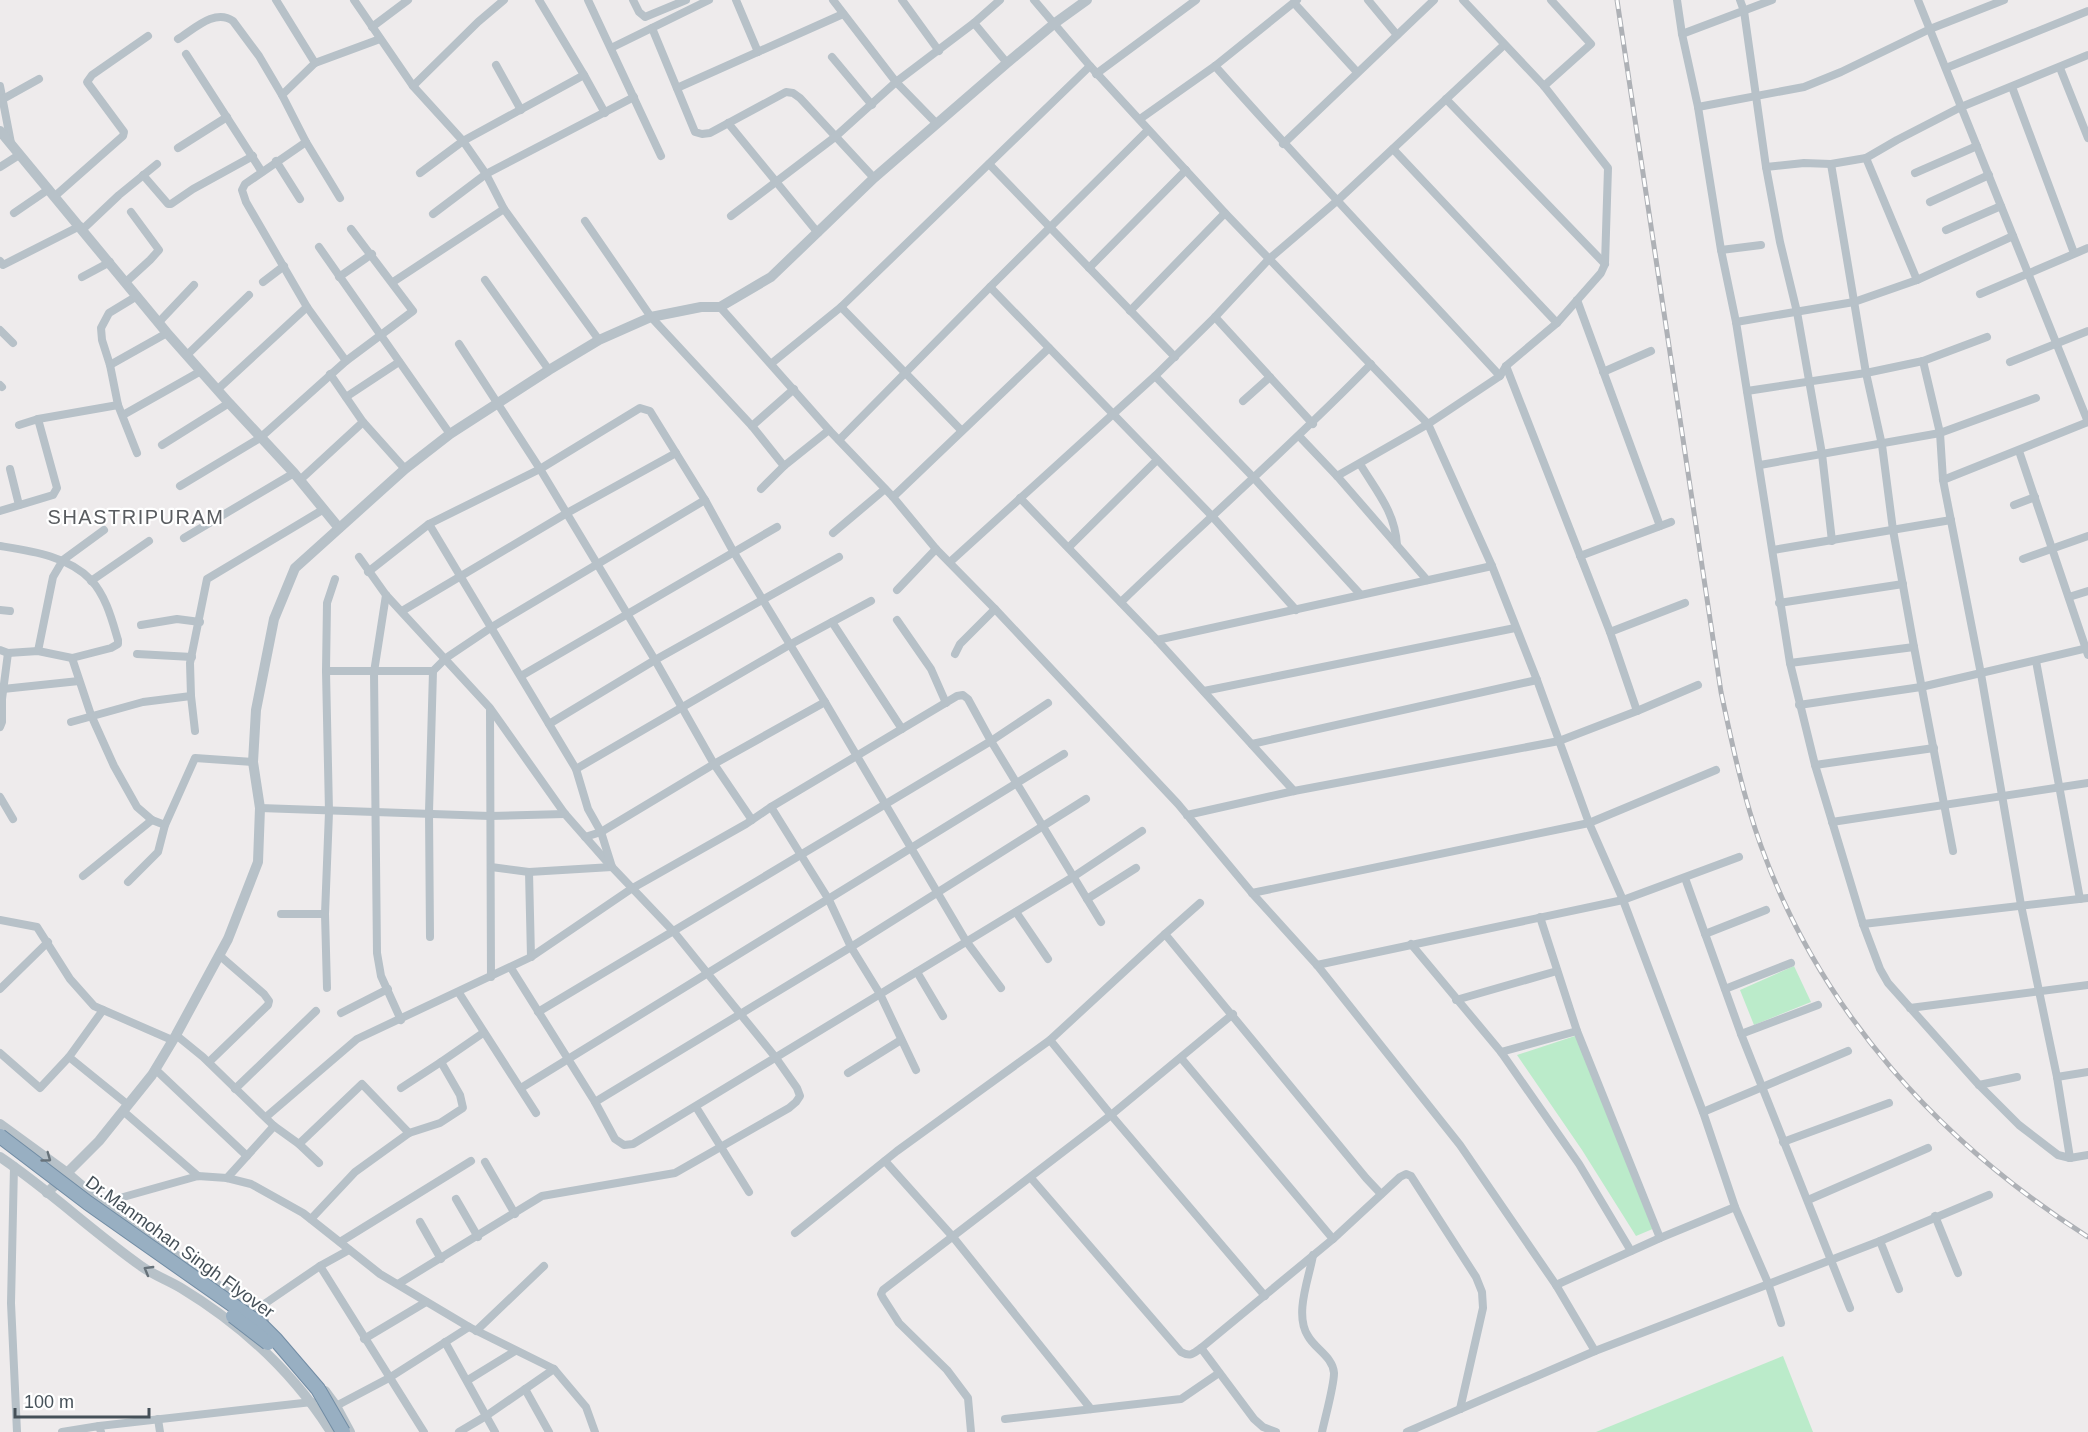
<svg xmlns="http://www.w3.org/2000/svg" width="2088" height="1432" font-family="Arial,sans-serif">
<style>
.green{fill:#bbebca}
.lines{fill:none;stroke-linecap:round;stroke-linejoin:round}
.minor{stroke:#b7c1c8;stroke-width:8}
.tertiary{stroke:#b7c1c8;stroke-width:10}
.rail-casing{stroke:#aeb1b6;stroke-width:5}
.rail{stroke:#fff;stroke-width:3;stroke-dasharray:9;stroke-linecap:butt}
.trunk-bridge-casing{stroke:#718ca4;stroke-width:16;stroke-linecap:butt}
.trunk-bridge{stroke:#98afc2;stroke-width:14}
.oneway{stroke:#67727a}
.labels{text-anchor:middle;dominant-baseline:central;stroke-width:4.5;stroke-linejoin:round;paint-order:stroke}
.street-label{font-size:18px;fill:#455058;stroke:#fff}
.neighbourhood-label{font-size:20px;letter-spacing:1.5px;fill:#595c60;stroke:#fff}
</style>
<rect width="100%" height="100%" fill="#eeebec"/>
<g class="green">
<polygon points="1794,966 1811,1002 1754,1025 1740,990"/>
<polygon points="1581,1034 1655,1228 1636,1236 1582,1150 1517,1055"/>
<polygon points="1783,1356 1813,1432 1596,1432"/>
</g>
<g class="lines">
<g class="minor">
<polyline points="276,0 315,63 380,39"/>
<polyline points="354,0 413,86 463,141 486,174 504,209 599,340"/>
<polyline points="539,0 584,75 605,113"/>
<polyline points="588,0 661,156"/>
<polyline points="633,0 639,12 645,17 686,0"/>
<polyline points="736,0 758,52"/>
<polyline points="833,0 896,82 937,124"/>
<polyline points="902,0 939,51"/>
<polyline points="1034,0 1090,66 1225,213 1428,424 1492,566 1537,680 1589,823 1623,900 1703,1112 1735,1207 1768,1283 1781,1323"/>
<polyline points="1368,0 1397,35"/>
<polyline points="1677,0 1682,34 1698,107 1721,250 1736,322 1790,663 1815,765 1863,924 1880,969 1888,983 1979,1085 2019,1125 2058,1155 2070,1158 2088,1155"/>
<polyline points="1740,0 1744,11 1766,167 1780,242 1797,312 1822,454 1832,541"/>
<polyline points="1918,0 2088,422"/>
<polyline points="1294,3 1357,72"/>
<polyline points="974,23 1000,0"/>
<polyline points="372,27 408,0"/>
<polyline points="652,28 695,132 702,134 710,133 786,92 793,93 800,98 874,178"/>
<polyline points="1682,34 1772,0"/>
<path d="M178 39C194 29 215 8 233 21L259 56 282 95"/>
<polyline points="611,48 709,0"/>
<polyline points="186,54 262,172"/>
<polyline points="832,57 872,105"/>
<polyline points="315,63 282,95 306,142 245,184 242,190 246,202 307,307 346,361"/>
<polyline points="496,65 521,110"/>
<path d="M1215 66C1308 171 1405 273 1500 376"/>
<polyline points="1946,68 2088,11"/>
<polyline points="2060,68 2088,138"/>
<polyline points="1096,74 1196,0"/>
<polyline points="0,86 11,143"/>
<polyline points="413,86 478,22 504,0"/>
<polyline points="1544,86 1591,44 1551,0"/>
<polyline points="2012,87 2074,253"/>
<polyline points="677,88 843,14"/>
<polyline points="3,99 39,79"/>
<polyline points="1446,99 1605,264"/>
<polyline points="1698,107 1804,87 1841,72 1930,29 2004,0"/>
<polyline points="1140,119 1215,66 1297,0"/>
<polyline points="728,123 818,233"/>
<polyline points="306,142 340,198"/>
<polyline points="1283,144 1434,0"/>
<polyline points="178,148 227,117"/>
<polyline points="1393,149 1557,323"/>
<polyline points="1866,158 1917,280"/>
<polyline points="276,161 300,199"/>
<polyline points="989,164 1175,357"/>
<polyline points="1831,164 1866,373 1882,445 1893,530 1914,647 1953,851"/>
<polyline points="0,167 19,155"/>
<polyline points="1766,167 1804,163 1831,164 1866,158 1897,140 1961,107 2088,55"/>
<polyline points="420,173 463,141 584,75"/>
<polyline points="1915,173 1977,146"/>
<polyline points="143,175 168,204 171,204 193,189 253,156"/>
<polyline points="55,196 123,136 124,132 87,82 92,75 148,36"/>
<polyline points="1930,202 1989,175"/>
<polyline points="14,213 49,189"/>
<polyline points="433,214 486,174 634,97"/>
<polyline points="731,216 835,137 896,82 974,23 1007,63"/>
<polyline points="585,221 651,317 752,426 784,466"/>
<polyline points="83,229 119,195 157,164"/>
<polyline points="1946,230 2001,206"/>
<polyline points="319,247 450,434"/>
<polyline points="1721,250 1761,245"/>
<polyline points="0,261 3,265 80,226"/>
<polyline points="1089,268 1186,170"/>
<polyline points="82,277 110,262"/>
<polyline points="339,277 372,254"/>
<polyline points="485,280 549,370"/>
<polyline points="126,282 150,260 159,250 131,212"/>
<polyline points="263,282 284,266"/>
<polyline points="393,282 504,209"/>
<polyline points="990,287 1211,515 1296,610"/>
<polyline points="1980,294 2088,248"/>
<polyline points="137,296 109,313 101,328 102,340 110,365 118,405 137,453"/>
<polyline points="1577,300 1660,526"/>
<polyline points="720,307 829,430 893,497 936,549 995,609 1178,804 1252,893 1317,965 1460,1145 1556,1285 1595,1351"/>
<polyline points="841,307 961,430"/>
<polyline points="1130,311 1225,213"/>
<polyline points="1215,317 1313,424"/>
<polyline points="159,322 194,285"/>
<polyline points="1736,322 1854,302 1917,280 2013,236"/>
<polyline points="0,330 13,343"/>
<polyline points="459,344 540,469 655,660 714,764 752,820"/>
<polyline points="187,355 249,295"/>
<polyline points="1923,361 1940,433 1943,480 1981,674 2021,905 2057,1077 2070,1158"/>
<polyline points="2010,362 2088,331"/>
<polyline points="772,363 841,307 1090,66"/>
<polyline points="110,365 167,333"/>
<polyline points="1506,366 1610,632 1637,711"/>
<polyline points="1603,372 1651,351"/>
<polyline points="330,374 363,422 405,469"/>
<polyline points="1155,376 1253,477 1360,594"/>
<polyline points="0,385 2,387"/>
<polyline points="218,389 307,307"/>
<polyline points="1747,391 1866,373 1923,361 1987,337"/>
<polyline points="346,397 399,362"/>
<polyline points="1243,401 1270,377"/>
<polyline points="123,415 201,371"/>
<polyline points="38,419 118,405"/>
<polyline points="752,426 794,389"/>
<polyline points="1299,436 1337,476 1427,580"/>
<polyline points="839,440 990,287 1148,130"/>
<polyline points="162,445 229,403"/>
<polyline points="2019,451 2088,655"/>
<path d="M1360 464C1377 492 1395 512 1397 545"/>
<polyline points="1760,465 1940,433 2036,398"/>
<polyline points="10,469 19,505"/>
<polyline points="1337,476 1428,424 1500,376 1506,366 1557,323 1601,273 1605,264 1608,168 1544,86 1463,0"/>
<polyline points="300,480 363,422"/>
<polyline points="1943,480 2088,422"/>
<polyline points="180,486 260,438 346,361 413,311 351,229"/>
<polyline points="761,489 784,466 829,430"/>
<polyline points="893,497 1049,348"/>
<polyline points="1020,498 1157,640 1294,791"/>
<polyline points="2014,505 2035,497"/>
<polyline points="0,511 53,495 57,488 38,419 19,425"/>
<polyline points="833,533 885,489"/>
<polyline points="184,538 294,473"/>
<path d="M0 546C31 551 68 556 91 580 106 596 112 620 118 640V644L111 648 72 658 38 651 8 653 0 650"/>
<polyline points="1069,547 1157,460"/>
<polyline points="1773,550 1951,520"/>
<polyline points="1580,556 1671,522"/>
<polyline points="359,557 386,595 490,708 565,814 609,864"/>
<polyline points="2023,559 2088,536"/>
<polyline points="950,562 1155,376 1215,317 1269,259 1338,200 1504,45"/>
<polyline points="368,572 429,524 540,469 640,408 650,411 705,500 733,551 825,702 966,941 1001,988"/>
<polyline points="91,581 149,541"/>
<polyline points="897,590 936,549"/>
<polyline points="386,595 374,672 377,953 381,976 401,1020"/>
<polyline points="2069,597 2088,591"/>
<path d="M1121 602C1204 522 1291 446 1371 364"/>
<polyline points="1779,603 1903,584"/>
<polyline points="0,610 10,611"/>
<polyline points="402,611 567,513 676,453"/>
<polyline points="897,620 931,669 946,703"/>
<polyline points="832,622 902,729"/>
<polyline points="141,625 177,619 200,622"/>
<polyline points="1610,632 1685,603"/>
<polyline points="1157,640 1492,566"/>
<polyline points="38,651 53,577 63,560 104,530"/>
<polyline points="137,654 192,657"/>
<polyline points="955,654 960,644 995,609"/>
<polyline points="72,658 91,715 114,766 137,807 152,820"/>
<polyline points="2036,661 2080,899"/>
<polyline points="1790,663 1914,647"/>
<polyline points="326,671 433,671"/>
<polyline points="521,676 777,527"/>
<polyline points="3,689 79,681"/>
<polyline points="1204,691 1515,628"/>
<polyline points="1799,705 1921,687 2088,648"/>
<polyline points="490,710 491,977"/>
<polyline points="71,722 143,702 191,696"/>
<polyline points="549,724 655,660 839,557"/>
<polyline points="0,727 2,722 2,699 8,653"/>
<polyline points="195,731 191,696 190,663 207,579 324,509"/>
<polyline points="1252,744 1537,680"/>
<polyline points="1815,765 1934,748"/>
<polyline points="576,769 791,644 871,601"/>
<polyline points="0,797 13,819"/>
<polyline points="771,807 829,900 851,947 880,994 916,1070"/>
<polyline points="260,808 490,816 565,814"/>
<polyline points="1187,815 1294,791 1559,741 1637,711 1698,685"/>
<polyline points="1832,822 2088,783"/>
<polyline points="585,837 601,832 714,764 825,702"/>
<polyline points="491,867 529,872 612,867"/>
<polyline points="529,872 531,957"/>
<polyline points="83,876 152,820 165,825"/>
<polyline points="1685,878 1741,1034 1850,1308"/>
<polyline points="128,882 158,852 165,825 195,758 253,762"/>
<polyline points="1252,893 1589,823 1716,770"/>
<polyline points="1087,899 1136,868"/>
<polyline points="1016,912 1048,959"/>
<polyline points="281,914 325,914"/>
<polyline points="1540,917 1577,1031 1660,1238"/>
<polyline points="0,920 37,927 70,979 94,1006 172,1040"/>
<polyline points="1863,924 2088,898"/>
<polyline points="1165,934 1200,903"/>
<polyline points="1705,934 1766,910"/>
<polyline points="430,937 429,812 433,671 446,658 492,627 705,500"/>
<polyline points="1411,944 1501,1052 1579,1164 1631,1251"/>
<polyline points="1317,965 1623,900 1739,857"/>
<polyline points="511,968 595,1102 615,1139 624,1145 633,1144 1073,877 1142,831"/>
<polyline points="917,972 943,1016"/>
<polyline points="327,988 325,914 329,812 326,671 327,603 335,579"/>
<polyline points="0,989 48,942"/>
<polyline points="1725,989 1791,963"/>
<polyline points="459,993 536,1113"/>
<polyline points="1456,1000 1557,971"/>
<polyline points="1910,1008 2088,985"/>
<polyline points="538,1012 991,741 1048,703"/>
<polyline points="341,1013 388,989"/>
<polyline points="1741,1034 1818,1005"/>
<polyline points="176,1035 203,1057 274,1126 299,1144 319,1163"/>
<polyline points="1050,1040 1111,1115 1265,1296"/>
<polyline points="1501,1052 1577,1031"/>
<polyline points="0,1053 40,1088 69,1057 103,1010"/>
<polyline points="69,1057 127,1104"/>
<polyline points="1181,1058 1333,1239"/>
<polyline points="209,1062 268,1005 269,1001 264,994 219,955"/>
<polyline points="155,1069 247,1156"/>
<polyline points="848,1073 901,1040"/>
<polyline points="2057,1077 2088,1072"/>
<polyline points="1979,1085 2017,1077"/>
<polyline points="401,1088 441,1062"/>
<polyline points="521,1088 1064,754"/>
<polyline points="235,1089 316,1011"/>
<polyline points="595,1102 851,947 1086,799"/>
<polyline points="696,1107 749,1192"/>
<polyline points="123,1111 198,1176"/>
<polyline points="1703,1112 1848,1051"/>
<polyline points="266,1117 357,1039 531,957 631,889 746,824 771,807 957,696 963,695 968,699 991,741 1101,922"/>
<polyline points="1783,1142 1889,1103"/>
<polyline points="299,1144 362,1084 409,1133"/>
<polyline points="885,1161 953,1237 1091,1409"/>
<polyline points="485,1162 515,1214"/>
<polyline points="14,1166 11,1303 17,1432"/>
<polyline points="227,1178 274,1126"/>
<path d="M1031 1178 1181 1352C1190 1357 1193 1354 1201 1348L1333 1239 1400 1177 1406 1174 1411 1176 1476 1277 1482 1292 1483 1308 1460 1409"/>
<polyline points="456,1199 478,1237"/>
<polyline points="1808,1200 1928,1148"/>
<polyline points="102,1203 198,1176 227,1178 251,1184 303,1213 380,1274 469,1327 554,1369 586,1407 595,1432"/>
<polyline points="1935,1216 1958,1273"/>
<polyline points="311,1219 355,1172 409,1133 440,1123 463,1108 460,1095 441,1062 483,1033"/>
<polyline points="420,1222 441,1259"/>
<polyline points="795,1233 897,1151 1050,1040 1165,934 1366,1178 1381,1194"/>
<polyline points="1880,1241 1899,1289"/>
<polyline points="340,1242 471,1161"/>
<polyline points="349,1250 320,1266 424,1432"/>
<path d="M1313 1255C1309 1279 1294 1314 1308 1336 1315 1349 1333 1357 1334 1373 1334 1386 1325 1418 1322 1432"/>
<polyline points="398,1284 542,1196 675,1173 789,1108 796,1102 800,1096 797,1088 776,1058 674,932 612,867 601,832 588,809 576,769 429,524"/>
<polyline points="1556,1285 1660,1238 1735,1207"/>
<polyline points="254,1311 320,1266"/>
<polyline points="476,1331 544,1266"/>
<polyline points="364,1339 426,1302"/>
<polyline points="445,1342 495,1432"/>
<polyline points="1201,1348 1254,1419 1263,1427 1276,1432"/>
<polyline points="468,1380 515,1351"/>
<polyline points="525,1389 549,1432"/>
<polyline points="336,1406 389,1378 469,1327"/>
<polyline points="158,1419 160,1432"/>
<polyline points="1005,1419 1181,1399 1219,1373"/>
<polyline points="99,1426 312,1402"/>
<polyline points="62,1432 99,1426 101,1432"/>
<polyline points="459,1432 486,1416 554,1369"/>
<polyline points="971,1432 968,1398 947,1370 899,1323 883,1298 881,1294 883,1290 1111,1115 1233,1014"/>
<polyline points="1407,1432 1595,1351 1880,1241 1989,1195"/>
</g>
<g class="tertiary">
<polyline points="0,131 167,333 229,403 294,473 339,528"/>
<polyline points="0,1124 66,1172 102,1203 254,1311 264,1321"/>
<path d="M0 1157C49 1190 93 1232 141 1266 153 1275 168 1280 181 1288 242 1325 293 1372 331 1432"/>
<polyline points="47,1193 99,1141 152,1075 176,1035 228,939 258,862 260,808 253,762 256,710 274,619 295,568 405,469 450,434 549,370 599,340 651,317 701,307 720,307 771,277 874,178 1007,63 1055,23 1087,0"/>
<polyline points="325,1391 336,1406 350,1432"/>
</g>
<defs>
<path id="rail" d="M1617 0 1721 692C1732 744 1743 796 1761 846 1821 1013 1941 1143 2088 1237"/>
</defs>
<use href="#rail" class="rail-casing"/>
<use href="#rail" class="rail"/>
<defs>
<g id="trunk-bridge">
<polyline points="0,1136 88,1203 260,1324 276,1340 318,1389 343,1432"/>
<polyline points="233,1316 268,1343"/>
</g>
</defs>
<use href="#trunk-bridge" class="trunk-bridge-casing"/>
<use href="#trunk-bridge" class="trunk-bridge"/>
</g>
<defs><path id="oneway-chevron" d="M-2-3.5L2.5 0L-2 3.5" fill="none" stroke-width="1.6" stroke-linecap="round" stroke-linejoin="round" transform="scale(1.5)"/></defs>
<g class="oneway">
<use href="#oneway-chevron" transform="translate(47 1158) rotate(36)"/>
<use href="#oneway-chevron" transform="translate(148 1270) rotate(-150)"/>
</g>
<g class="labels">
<g class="street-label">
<text transform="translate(180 1247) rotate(36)">Dr.Manmohan Singh Flyover</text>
</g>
<g class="neighbourhood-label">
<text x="136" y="517">SHASTRIPURAM</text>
</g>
</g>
<path d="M15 1408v9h134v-9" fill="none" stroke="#455058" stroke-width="3"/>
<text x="24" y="1408" font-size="18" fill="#455058" stroke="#ffffff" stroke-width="4.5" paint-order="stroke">100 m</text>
</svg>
